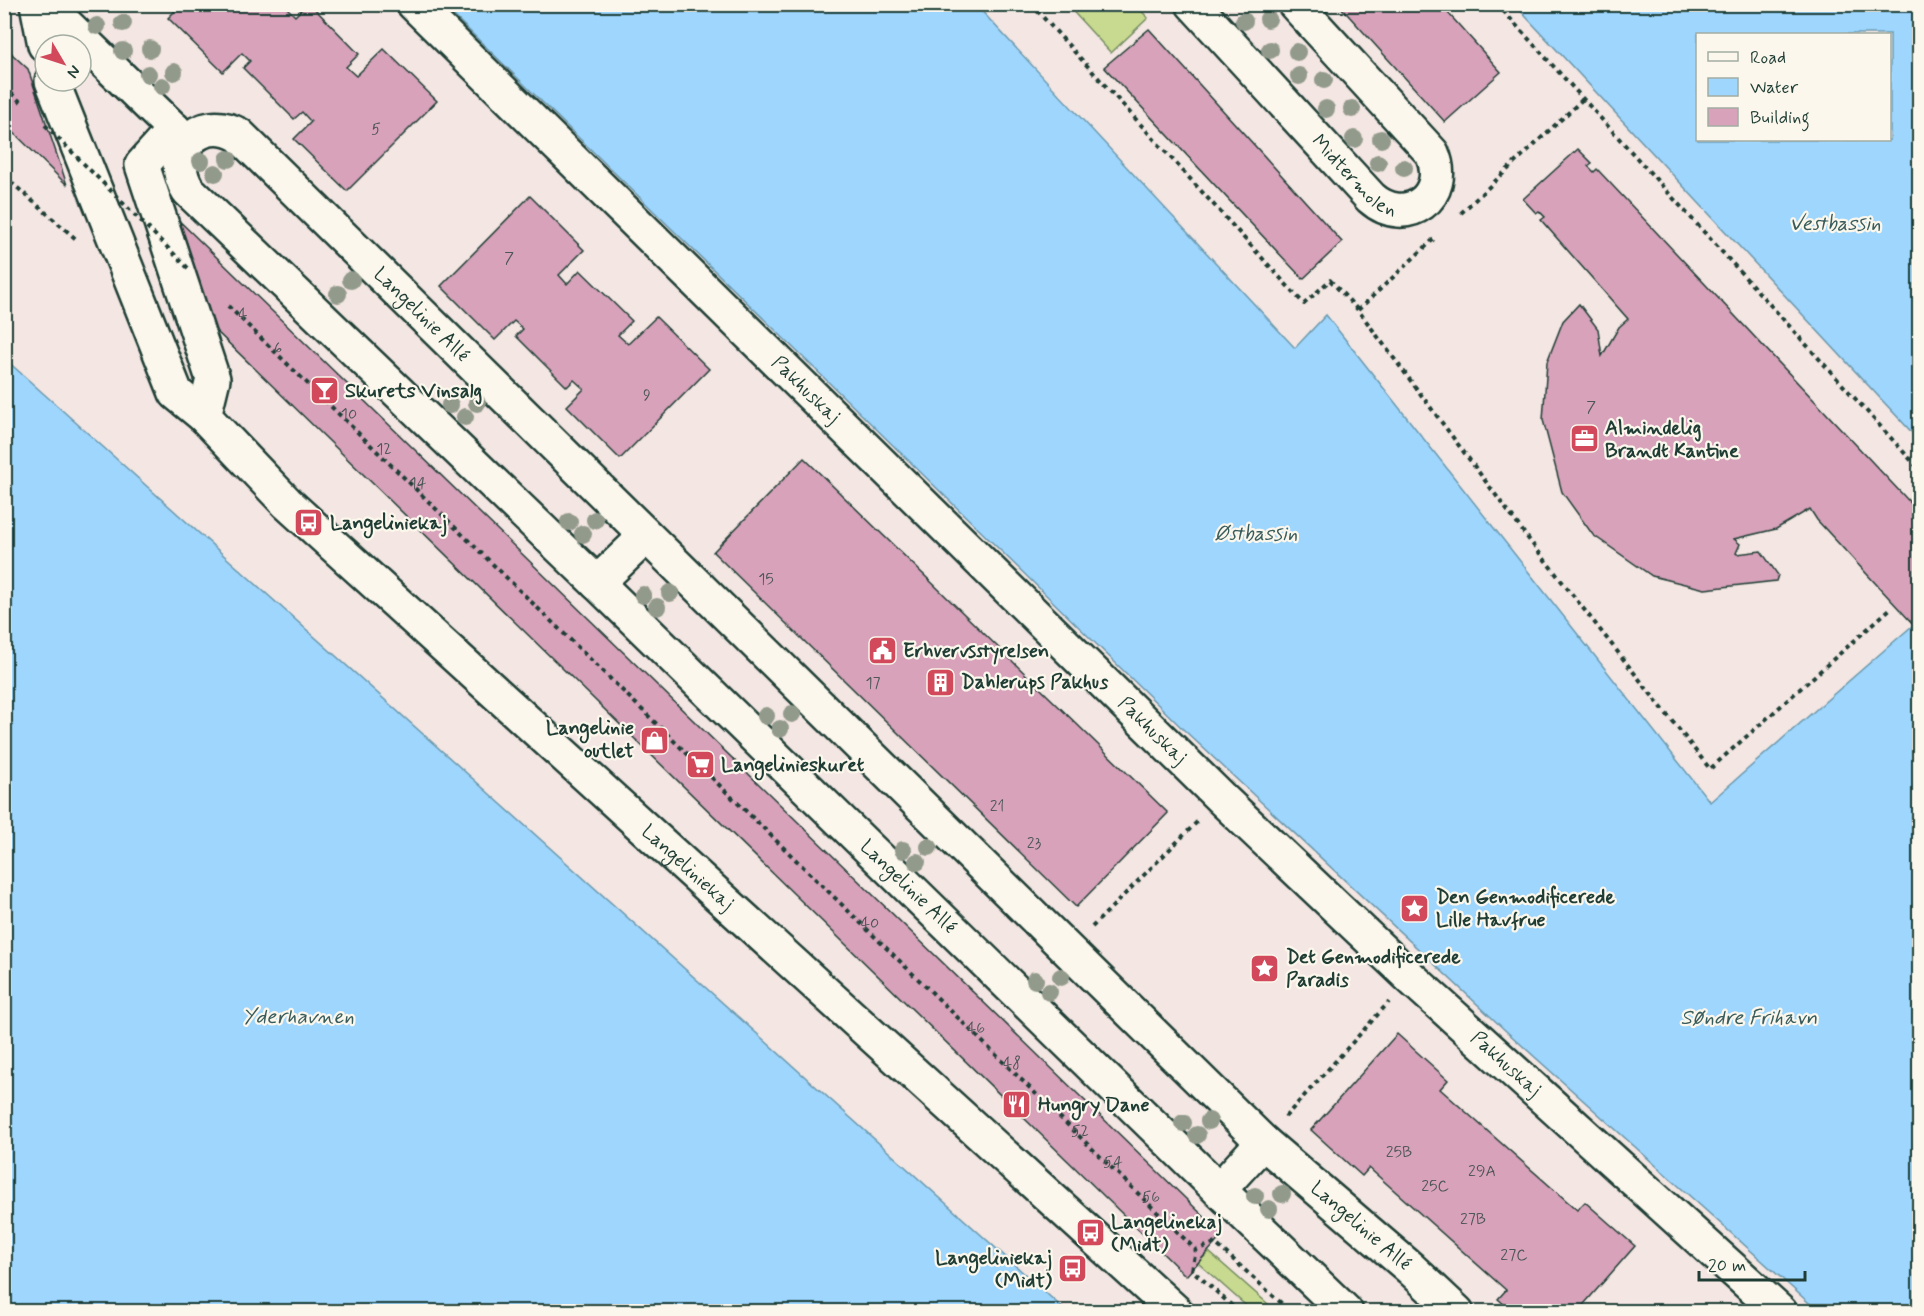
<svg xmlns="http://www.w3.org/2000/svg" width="1924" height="1316" font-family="Mynerve,sans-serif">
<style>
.green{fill:#c8da8f;stroke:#748c62;stroke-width:1.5}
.water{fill:#9ed6fe;stroke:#6b99ad;stroke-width:1.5;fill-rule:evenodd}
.building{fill:#d7a2ba;stroke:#1f3d34;stroke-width:1.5}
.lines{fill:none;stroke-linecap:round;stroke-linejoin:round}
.minor-casing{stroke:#1f3d34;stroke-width:38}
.path{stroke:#1f3d34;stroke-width:4;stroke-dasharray:4.5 4.5;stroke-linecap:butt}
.minor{stroke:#fbf7ec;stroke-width:33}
.path-bridge{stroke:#1f3d34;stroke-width:4;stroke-dasharray:4.5 4.5;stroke-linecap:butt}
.tree{fill:#929a8c}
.labels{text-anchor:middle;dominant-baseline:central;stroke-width:4.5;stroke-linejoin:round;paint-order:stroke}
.number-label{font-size:16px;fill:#4d5656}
.street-label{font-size:20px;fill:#1f3d34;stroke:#fbf7ec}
.poi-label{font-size:20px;font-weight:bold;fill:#1f3d34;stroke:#fbf7ec;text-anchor:start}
.water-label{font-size:21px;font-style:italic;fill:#385c5c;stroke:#fbf7ec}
</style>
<rect width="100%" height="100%" fill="#f4e6e2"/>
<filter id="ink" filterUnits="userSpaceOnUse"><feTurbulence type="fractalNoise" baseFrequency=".0167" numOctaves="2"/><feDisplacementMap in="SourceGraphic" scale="12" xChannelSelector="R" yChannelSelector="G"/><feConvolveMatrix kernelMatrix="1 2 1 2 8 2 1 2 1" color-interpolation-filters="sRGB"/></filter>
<g filter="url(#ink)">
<g class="green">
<polygon points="1067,5 1136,5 1148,18 1111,53"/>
<polygon points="1209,1252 1276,1311 1252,1311 1198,1263"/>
</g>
<g class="water">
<polygon points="443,5 976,5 1295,348 1326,315 1710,802 1912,626 1920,634 1919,1311 1818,1311 1507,1032 1184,730"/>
<path d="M1515 5H1919V440ZM1698 34H1890V140H1698Z"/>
<polygon points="5,359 1066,1311 5,1311"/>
</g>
<g class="building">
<polygon points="182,4 290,4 287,8 295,16 307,4 310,4 359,54 346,67 356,76 384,49 437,101 347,191 294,139 311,122 302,112 294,119 243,68 250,61 242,53 223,72 168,18"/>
<polygon points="1338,4 1440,4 1501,72 1445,122"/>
<polygon points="1149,29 1342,242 1303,279 1104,67"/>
<polygon points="4,42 13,55 28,69 67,185 4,123"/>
<polygon points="1578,149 1592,163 1588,166 1594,172 1597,169 1920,513 1920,618 1913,624 1817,520 1810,509 1776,529 1734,539 1740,544 1736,553 1737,554 1761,551 1778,575 1776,581 1705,589 1652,576 1593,535 1562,492 1543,420 1547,362 1563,321 1579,304 1598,329 1602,356 1619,327 1628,319 1541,220 1545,217 1539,211 1536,213 1523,199"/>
<polygon points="530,196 584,250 559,275 567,284 580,270 632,321 618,335 628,344 656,317 709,369 620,459 567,406 584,389 574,380 567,387 516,336 523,329 514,321 495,340 441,286"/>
<polygon points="166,208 1223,1235 1186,1276 210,325"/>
<polygon points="804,458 1168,813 1076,907 713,552"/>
<polygon points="1920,618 1920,632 1913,624"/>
<polygon points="1397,1034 1448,1080 1440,1089 1577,1210 1585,1202 1635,1246 1577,1312 1513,1312 1498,1299 1506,1290 1369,1168 1362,1176 1311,1130"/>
</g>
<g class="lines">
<defs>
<g id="minor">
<polyline points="37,4 45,45"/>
<polyline points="45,4 187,142"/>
<path id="s1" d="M414 4 1221 798 1411 978 1780 1312"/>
<path id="s2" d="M1193 4 1371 198C1406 229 1451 196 1432 153L1295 4"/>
<path id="s3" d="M52 81 176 393 204 416 287 503 1176 1312"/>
<polyline points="174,129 142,165 213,379 204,416"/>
<polyline points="597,583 646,536"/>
<polyline points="1219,1190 1263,1142"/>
<path id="s4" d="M1346 1312 1219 1190 597 583 188 190C164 152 199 113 239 135L1263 1142 1410 1268 1457 1312"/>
</g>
</defs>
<use href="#minor" class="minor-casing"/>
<g class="path">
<polyline points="1031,4 1304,304 1330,280 1358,310 1530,541 1710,769 1891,608"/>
<polyline points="1497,4 1920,470"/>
<polyline points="4,87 23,104"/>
<polyline points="4,176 76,239"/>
<polyline points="1461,213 1583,99"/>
<polyline points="228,306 1196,1250"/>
<polyline points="1358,310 1436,237"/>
<polyline points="1092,927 1197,822"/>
<polyline points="1285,1117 1389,1002"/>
<polyline points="1239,1312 1192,1270 1196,1250 1215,1243 1291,1312"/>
</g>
<use href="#minor" class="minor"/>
<polyline class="path-bridge" points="45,125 188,268"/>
</g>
<g class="tree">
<circle cx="1268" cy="19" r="9"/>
<circle cx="1244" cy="21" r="9"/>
<circle cx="123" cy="23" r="9"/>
<circle cx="97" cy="26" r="9"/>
<circle cx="150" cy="49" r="9"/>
<circle cx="1270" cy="50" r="9"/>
<circle cx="123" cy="51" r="9"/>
<circle cx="1297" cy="52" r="9"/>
<circle cx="174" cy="72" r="9"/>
<circle cx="148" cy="74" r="9"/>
<circle cx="1299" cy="76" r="9"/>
<circle cx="1324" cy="80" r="9"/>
<circle cx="162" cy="86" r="9"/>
<circle cx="1326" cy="109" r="9"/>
<circle cx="1352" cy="109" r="9"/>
<circle cx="1354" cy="139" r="9"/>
<circle cx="1381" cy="139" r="9"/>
<circle cx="228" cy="159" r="9"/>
<circle cx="201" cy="161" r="9"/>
<circle cx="1378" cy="163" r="9"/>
<circle cx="1404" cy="168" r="9"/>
<circle cx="215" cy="173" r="9"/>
<circle cx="351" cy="280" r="9"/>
<circle cx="338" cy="294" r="9"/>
<circle cx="477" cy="403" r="9"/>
<circle cx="450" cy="405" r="9"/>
<circle cx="465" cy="417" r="9"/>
<circle cx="595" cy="520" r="9"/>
<circle cx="569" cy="522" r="9"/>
<circle cx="583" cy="534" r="9"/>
<circle cx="670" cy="593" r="9"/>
<circle cx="643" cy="595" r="9"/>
<circle cx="657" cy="607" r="9"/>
<circle cx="792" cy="714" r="9"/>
<circle cx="766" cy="716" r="9"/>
<circle cx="780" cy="729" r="9"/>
<circle cx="929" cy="847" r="9"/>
<circle cx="903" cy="850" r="9"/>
<circle cx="917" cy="862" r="9"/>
<circle cx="1061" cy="977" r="9"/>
<circle cx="1035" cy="980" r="9"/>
<circle cx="1049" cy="992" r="9"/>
<circle cx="1209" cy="1121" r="9"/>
<circle cx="1183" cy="1123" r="9"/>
<circle cx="1197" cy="1135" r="9"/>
<circle cx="1282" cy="1194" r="9"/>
<circle cx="1255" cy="1196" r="9"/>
<circle cx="1269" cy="1209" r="9"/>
</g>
</g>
<defs>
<symbol id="bar-square" viewBox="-11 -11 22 22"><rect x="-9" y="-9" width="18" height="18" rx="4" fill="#d1495b" stroke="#fbf7ec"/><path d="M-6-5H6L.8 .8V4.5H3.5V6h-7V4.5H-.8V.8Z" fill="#fff"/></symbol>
<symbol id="office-square" viewBox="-11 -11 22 22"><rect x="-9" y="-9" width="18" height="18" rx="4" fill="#d1495b" stroke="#fbf7ec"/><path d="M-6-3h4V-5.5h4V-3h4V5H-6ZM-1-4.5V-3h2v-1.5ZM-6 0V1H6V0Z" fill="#fff"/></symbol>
<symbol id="bus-square" viewBox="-11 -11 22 22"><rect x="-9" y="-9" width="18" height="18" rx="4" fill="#d1495b" stroke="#fbf7ec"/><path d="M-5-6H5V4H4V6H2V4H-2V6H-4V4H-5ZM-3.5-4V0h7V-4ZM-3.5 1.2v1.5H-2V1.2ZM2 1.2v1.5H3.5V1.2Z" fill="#fff"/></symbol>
<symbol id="civic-square" viewBox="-11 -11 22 22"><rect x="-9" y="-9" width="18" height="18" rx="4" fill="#d1495b" stroke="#fbf7ec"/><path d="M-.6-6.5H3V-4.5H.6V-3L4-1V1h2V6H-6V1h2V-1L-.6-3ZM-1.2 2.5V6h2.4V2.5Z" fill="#fff"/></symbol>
<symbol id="building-square" viewBox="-11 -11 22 22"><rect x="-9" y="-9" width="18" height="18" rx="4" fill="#d1495b" stroke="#fbf7ec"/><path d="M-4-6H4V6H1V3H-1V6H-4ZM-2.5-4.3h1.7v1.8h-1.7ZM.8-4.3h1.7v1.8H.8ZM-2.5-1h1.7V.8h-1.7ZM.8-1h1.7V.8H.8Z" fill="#fff"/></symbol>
<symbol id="shop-square" viewBox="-11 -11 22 22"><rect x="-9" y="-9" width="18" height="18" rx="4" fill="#d1495b" stroke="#fbf7ec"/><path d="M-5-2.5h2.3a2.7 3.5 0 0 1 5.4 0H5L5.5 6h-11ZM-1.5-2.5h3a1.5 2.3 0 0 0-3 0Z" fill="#fff"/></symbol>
<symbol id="supermarket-square" viewBox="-11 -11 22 22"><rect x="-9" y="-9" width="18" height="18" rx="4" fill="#d1495b" stroke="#fbf7ec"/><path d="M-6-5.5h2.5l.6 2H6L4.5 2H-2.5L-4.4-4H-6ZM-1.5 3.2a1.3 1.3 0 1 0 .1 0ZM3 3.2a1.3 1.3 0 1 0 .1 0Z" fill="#fff"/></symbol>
<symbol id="sight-square" viewBox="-11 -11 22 22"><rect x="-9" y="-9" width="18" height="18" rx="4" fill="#d1495b" stroke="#fbf7ec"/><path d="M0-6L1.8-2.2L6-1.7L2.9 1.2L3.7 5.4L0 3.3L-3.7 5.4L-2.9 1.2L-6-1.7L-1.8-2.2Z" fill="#fff"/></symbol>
<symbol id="restaurant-square" viewBox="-11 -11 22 22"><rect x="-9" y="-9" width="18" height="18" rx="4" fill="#d1495b" stroke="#fbf7ec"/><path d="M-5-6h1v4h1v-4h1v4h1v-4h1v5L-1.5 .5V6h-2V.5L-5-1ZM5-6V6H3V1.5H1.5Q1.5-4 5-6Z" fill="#fff"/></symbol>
</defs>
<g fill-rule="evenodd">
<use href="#bar-square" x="308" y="374" width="33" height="33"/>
<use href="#office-square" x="1568" y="422" width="33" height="33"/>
<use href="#bus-square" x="292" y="506" width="33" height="33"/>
<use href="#civic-square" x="866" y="634" width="33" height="33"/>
<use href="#building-square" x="924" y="666" width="33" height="33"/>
<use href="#shop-square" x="638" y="724" width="33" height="33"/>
<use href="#supermarket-square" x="684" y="748" width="33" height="33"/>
<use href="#sight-square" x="1398" y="892" width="33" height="33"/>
<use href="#sight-square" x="1248" y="952" width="33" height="33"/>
<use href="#restaurant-square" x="1000" y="1088" width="33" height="33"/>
<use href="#bus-square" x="1074" y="1216" width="33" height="33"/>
<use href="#bus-square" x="1056" y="1252" width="33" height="33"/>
</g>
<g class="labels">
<g class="number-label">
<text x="376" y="129">5</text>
<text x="509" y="258">7</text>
<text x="243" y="314">4</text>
<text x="278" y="348">6</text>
<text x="647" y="395">9</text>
<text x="1591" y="407">7</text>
<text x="349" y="414">10</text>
<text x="384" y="449">12</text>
<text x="418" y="483">14</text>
<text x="766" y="579">15</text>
<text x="873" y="683">17</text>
<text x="997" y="806">21</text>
<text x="1034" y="843">23</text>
<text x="870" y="923">40</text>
<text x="976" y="1028">46</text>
<text x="1012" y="1063">48</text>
<text x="1080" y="1131">52</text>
<text x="1399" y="1152">25B</text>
<text x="1113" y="1162">54</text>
<text x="1482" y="1171">29A</text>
<text x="1435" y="1186">25C</text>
<text x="1151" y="1197">56</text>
<text x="1473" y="1219">27B</text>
<text x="1514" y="1255">27C</text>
</g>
<g class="street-label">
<text stroke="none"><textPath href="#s2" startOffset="236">Midtermolen</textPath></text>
<text stroke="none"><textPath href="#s4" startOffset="1976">Langelinie Allé</textPath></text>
<text stroke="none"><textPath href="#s1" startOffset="550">Pakhuskaj</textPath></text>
<text stroke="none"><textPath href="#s1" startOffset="1036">Pakhuskaj</textPath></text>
<text stroke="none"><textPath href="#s3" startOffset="1034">Langeliniekaj</textPath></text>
<text transform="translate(908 887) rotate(44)">Langelinie Allé</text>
<text stroke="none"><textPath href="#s1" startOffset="1522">Pakhuskaj</textPath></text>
<text stroke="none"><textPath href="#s4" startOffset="3285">Langelinie Allé</textPath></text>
</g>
<g class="poi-label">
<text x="345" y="391">Skurets Vinsalg</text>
<text x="1605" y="428">Almindelig<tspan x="1605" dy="23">Brandt Kantine</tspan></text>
<text x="330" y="523">Langeliniekaj</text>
<text x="903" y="651">Erhvervsstyrelsen</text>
<text x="961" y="682">Dahlerups Pakhus</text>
<text x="634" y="728" text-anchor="end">Langelinie<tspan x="634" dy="23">outlet</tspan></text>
<text x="721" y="765">Langelinieskuret</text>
<text x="1436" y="897">Den Genmodificerede<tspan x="1436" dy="23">Lille Havfrue</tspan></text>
<text x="1286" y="957">Det Genmodificerede<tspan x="1286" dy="23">Paradis</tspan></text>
<text x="1038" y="1105">Hungry Dane</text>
<text x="1111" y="1222">Langelinekaj<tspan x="1111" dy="23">(Midt)</tspan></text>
<text x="1052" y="1258" text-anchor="end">Langeliniekaj<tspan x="1052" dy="23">(Midt)</tspan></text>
</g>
<g class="water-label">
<text x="1835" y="224">Vestbassin</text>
<text x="1256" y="534">Østbassin</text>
<text x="298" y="1017">Yderhavnen</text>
<text x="1749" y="1018">Søndre Frihavn</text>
</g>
</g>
<rect width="1924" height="1316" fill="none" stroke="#fbf7ec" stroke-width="24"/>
<rect x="12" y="12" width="1900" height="1292" fill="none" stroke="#1f3d34" stroke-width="2" filter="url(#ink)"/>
<rect x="1696" y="33" width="195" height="108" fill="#fbf7ec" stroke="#a3ada2" stroke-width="1.5"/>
<rect x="1708" y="52" width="30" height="9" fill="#fbf7ec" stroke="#a3ada2" stroke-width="1.5"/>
<text x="1750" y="63" font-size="18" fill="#1f3d34">Road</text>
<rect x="1708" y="78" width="30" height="18" fill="#9ed6fe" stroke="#a3ada2" stroke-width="1.5"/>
<text x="1750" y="93" font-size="18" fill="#1f3d34">Water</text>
<rect x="1708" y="108" width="30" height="18" fill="#d7a2ba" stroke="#a3ada2" stroke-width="1.5"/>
<text x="1750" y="123" font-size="18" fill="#1f3d34">Building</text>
<g transform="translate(63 63) rotate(129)"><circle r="28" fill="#fbf7ec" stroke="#a3ada2" stroke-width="1.5"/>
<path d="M0-4.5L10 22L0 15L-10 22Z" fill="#d1495b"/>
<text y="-9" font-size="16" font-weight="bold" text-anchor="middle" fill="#1f3d34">N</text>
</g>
<path d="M1699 1271v9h106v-9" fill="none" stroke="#1f3d34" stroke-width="3"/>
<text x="1708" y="1271" font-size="18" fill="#1f3d34" stroke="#fbf7ec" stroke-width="4.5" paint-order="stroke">20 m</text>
</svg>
